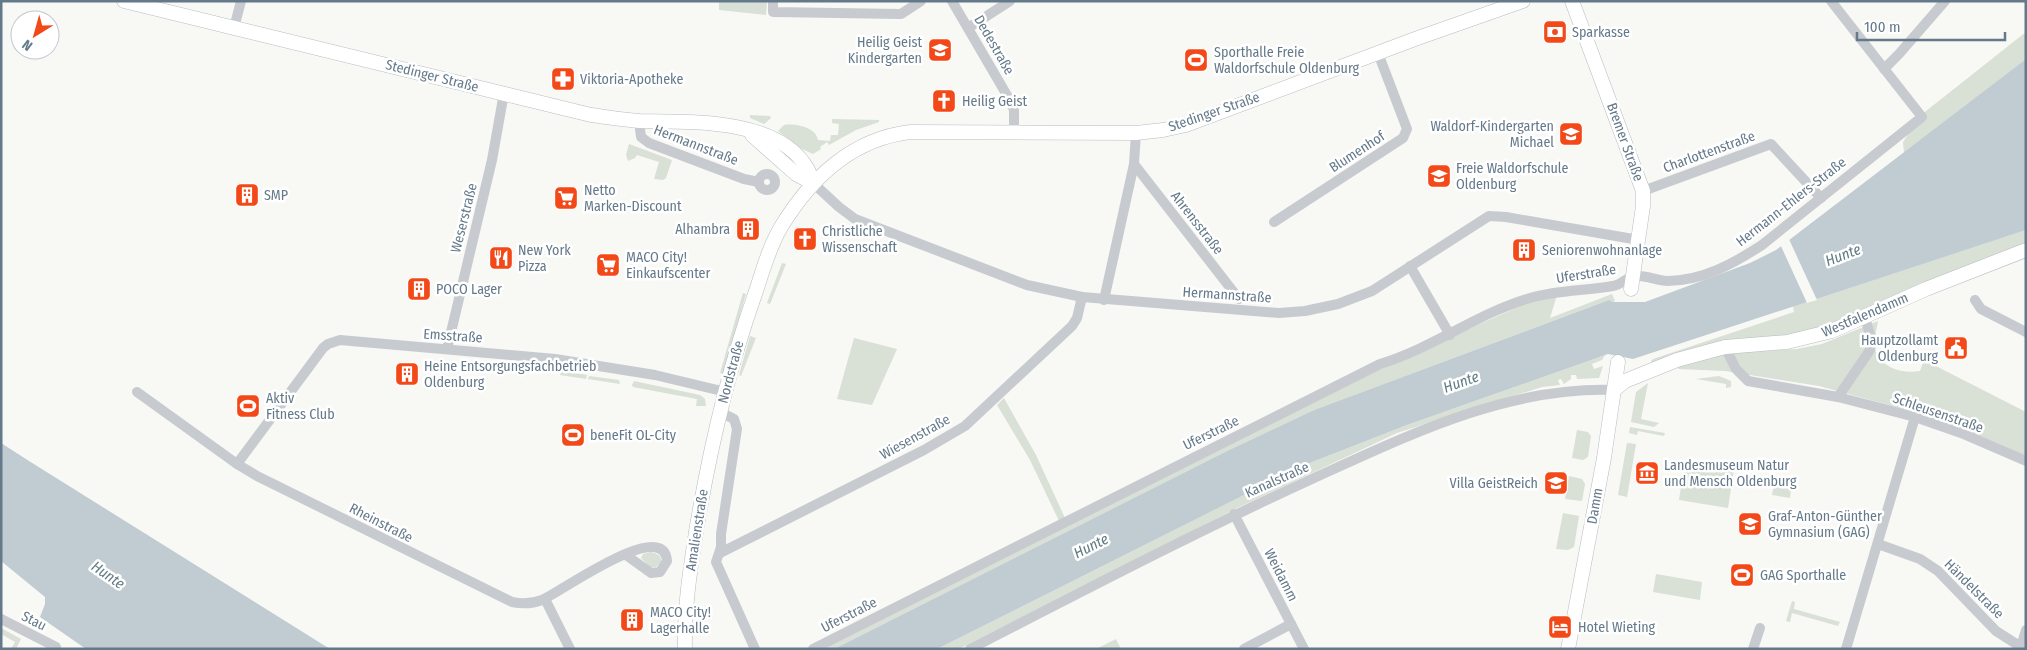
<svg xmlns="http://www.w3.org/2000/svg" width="2027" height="650" font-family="'Fira Sans Condensed',sans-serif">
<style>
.green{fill:#d9e0d5}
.water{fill:#c0ccd1}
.pier{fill:#f8f8f5}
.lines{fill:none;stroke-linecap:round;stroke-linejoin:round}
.secondary-casing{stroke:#b7bdc2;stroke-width:15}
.street{stroke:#c7cbcf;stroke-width:10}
.secondary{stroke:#fff;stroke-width:14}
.labels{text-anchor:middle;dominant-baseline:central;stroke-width:5;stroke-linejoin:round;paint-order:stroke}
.poi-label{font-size:14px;fill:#647989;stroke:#fff;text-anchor:start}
.street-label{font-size:14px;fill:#647989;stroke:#fff}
.water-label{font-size:15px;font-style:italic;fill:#607b84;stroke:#fff}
</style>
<rect width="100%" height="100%" fill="#f8f8f5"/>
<g class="green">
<polygon points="719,1 767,1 766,15 719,10"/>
<polygon points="2026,32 2026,59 1904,153 1903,142 1921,115"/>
<polygon points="750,115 770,116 771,118 764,124 750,118"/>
<path d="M832 119 879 120V122L856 130 829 145 827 142 820 147 821 149 813 154 802 149 778 131 784 125C795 123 816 127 818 140L830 141 831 135H838L839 124 832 123Z"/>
<polygon points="629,144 672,160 666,178 663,180 654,179 659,162 637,155 635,158 628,161 626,155"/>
<polygon points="2026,230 2026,244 1820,329 1653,365 1651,361 1653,359 1794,312 1793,306 1818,297"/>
<polygon points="782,263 786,264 770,304 767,303"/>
<polygon points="743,293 746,294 723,374 720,373"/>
<polygon points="1612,294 1615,301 1612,303 1609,300 1314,410 1227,451 834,649 817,649 1382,367 1536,299 1557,295 1550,318"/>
<path d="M1878 321C1877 329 1873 341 1875 349 1880 368 1903 374 1920 371L1924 360 2026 412V457L1907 410 1819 386 1725 371 1678 369V365L1712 356 1741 352 1797 349 1822 344Z"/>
<polygon points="750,336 756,338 741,376 739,375"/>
<polygon points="854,338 897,349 872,405 837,399"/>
<polygon points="1605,355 1602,360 1592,364 1594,369 1603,366 1599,378 1577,379 1576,375 1571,375 1571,379 1564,384 1561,379 1558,380 1560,385 1542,387 1397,433 1233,510 959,649 937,649 1302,466 1407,425"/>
<polygon points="564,371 587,375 586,379 560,375 561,372"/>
<polygon points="589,376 619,380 620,384 588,379"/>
<polygon points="1719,376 1731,381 1731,387 1726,388 1726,384 1696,379"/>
<polygon points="634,381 700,395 705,399 706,406 696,406 697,399 633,387 632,385"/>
<polygon points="1648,383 1641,419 1659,423 1654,427 1631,422 1636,392"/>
<polygon points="1004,398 1036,455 1065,518 1059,521 1030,460 997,405"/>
<polygon points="1630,427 1665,433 1664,436 1638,431 1637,435 1629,433"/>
<polygon points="1577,430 1588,432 1591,436 1588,457 1583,460 1572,458"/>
<polygon points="1627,443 1636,444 1627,497 1618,495"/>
<polygon points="1685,461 1734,469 1728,508 1679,500"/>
<polygon points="1569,476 1582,479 1585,484 1582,501 1565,499"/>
<polygon points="1775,478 1792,481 1790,498 1772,495"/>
<polygon points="1563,513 1579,516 1574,547 1568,550 1556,549"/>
<path d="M651 552C657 554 662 555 661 562L656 567H650L641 558 643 554Z"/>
<polygon points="1656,574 1702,582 1700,600 1653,592"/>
<polygon points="1792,601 1795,602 1794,609 1840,622 1838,626 1792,613 1790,622 1786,621"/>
<polygon points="1,628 21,639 16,649 11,649 15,642 1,634"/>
<polygon points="1116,639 1121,649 1096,649"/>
</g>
<g class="water">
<polygon points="2026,59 2026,230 1633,359 1608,354 1407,425 1302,466 937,649 834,649 1227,451 1314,410 1609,300 1612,302 1645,302 1750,263 1776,250"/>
<polygon points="1,443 29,461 330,649 86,649 40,617 45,604 45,597 1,561"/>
</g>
<polygon class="pier" points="1788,237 1817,300 1807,303 1780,244"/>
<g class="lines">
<defs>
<g id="secondary">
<path d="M124 1 591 115C607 117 624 120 640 121 689 122 774 118 805 165 809 170 811 177 813 183"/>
<polyline points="1572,1 1643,191 1643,206 1631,289"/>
<polyline points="752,135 796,174 813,183"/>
<polyline points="1614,390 1625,381 1677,360 1725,347 1787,342 1832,331 1926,289 2026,250"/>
<path d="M685 649C684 609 690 571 696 532 709 453 727 374 754 297 762 274 768 249 781 227 810 179 852 139 910 132L1136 133 1163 130 1186 125 1415 39 1523 1"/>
<polyline points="1568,649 1604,458 1618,362"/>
</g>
</defs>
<use href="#secondary" class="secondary-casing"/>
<g class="street">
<polyline points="773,1 773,12 901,14 921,1"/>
<polyline points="952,1 1008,97 1014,110 1014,132"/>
<polyline points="234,28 241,1"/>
<polyline points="968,28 1010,1"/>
<polyline points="1884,69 1899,54 1945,1"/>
<polyline points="639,121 641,137 649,143 744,179 759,182"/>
<polyline points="1134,164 1239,299"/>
<circle cx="767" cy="182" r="8"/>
<polyline points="813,183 839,207 855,219 1027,285 1082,297 1279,313 1305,311 1338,304 1372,291 1489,216 1506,217 1639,240"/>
<polyline points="1643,191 1771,144 1821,198"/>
<polyline points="1274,222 1403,138 1407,129 1378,53"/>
<polyline points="1410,266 1450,335"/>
<polyline points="1104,300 1134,164 1136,133"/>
<polyline points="1975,300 1981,309 2026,332"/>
<polyline points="1725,347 1736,369 1748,381 1838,397 1915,417 1961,433 2026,461"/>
<polyline points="447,349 492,160 504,93"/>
<path d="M137 392 237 464 257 476 512 602C522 604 532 604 542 600 558 594 664 516 667 561L660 572 651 573 626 555"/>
<polyline points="1838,397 1870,350 1872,341 1865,318"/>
<polyline points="720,412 734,419 737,429 721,534 721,547 716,562 755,649"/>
<polyline points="237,464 323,348 328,344 340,340 555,359 655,375 726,392"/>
<polyline points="1234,514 1304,649"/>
<polyline points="1878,544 1920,559 1938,571 1996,631 2021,647 2026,648"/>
<polyline points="720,553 924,450 965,426 1072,326 1077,318 1082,297"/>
<polyline points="545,599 570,649"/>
<polyline points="1,619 56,647 54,649"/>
<polyline points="2021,647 2026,630"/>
<path d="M813 649 1380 364C1433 348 1478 313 1530 298 1558 290 1585 291 1613 286 1621 285 1626 278 1633 276 1644 274 1657 281 1667 281 1702 281 1733 264 1762 245L1922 117 1831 1"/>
<path d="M970 649C1083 591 1196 532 1312 479 1407 436 1507 386 1614 390"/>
<polyline points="1244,649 1291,624"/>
<polyline points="1753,649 1760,628"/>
<polyline points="1846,649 1915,417"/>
</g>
<use href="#secondary" class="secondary"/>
</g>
<defs>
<symbol id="bank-square" viewBox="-11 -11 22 22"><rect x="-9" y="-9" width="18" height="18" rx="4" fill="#f34919" stroke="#fff"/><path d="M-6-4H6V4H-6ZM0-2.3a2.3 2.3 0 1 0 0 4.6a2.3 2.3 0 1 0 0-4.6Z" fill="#fff"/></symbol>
<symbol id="school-square" viewBox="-11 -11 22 22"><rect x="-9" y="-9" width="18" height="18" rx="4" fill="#f34919" stroke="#fff"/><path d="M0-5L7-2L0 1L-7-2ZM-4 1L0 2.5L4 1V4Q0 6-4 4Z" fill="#fff"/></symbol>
<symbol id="stadium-square" viewBox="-11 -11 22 22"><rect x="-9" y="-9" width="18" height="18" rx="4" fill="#f34919" stroke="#fff"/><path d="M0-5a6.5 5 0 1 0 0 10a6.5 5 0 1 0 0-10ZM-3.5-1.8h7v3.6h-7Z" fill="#fff"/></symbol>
<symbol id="pharmacy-square" viewBox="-11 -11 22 22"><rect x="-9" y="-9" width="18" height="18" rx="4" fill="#f34919" stroke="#fff"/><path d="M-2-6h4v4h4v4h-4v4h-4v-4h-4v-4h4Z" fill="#fff"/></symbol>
<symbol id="church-square" viewBox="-11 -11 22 22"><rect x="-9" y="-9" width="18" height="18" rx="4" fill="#f34919" stroke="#fff"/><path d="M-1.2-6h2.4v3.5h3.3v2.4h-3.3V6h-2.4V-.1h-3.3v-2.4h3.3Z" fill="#fff"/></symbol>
<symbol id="building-square" viewBox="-11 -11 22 22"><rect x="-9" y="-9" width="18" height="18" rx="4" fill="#f34919" stroke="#fff"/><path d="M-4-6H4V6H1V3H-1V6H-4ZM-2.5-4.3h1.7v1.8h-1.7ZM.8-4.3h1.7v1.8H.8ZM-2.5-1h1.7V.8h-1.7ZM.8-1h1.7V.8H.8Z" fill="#fff"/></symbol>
<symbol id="supermarket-square" viewBox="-11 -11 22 22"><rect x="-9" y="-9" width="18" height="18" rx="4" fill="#f34919" stroke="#fff"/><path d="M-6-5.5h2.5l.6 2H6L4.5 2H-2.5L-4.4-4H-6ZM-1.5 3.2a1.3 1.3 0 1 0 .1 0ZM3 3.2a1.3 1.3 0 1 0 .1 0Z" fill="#fff"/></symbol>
<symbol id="restaurant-square" viewBox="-11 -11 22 22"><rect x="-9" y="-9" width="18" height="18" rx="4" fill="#f34919" stroke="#fff"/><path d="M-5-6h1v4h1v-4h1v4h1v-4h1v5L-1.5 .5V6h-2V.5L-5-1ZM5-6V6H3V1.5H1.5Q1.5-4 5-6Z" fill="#fff"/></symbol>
<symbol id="civic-square" viewBox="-11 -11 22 22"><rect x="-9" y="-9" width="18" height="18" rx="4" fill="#f34919" stroke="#fff"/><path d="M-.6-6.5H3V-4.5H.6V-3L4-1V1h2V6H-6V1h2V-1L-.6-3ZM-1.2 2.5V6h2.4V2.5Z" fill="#fff"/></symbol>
<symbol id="museum-square" viewBox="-11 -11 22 22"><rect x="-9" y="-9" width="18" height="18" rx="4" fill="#f34919" stroke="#fff"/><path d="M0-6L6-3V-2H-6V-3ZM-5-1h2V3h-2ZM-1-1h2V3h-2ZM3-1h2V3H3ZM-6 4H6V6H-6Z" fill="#fff"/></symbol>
<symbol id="university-square" viewBox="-11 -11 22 22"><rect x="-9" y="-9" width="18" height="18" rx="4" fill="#f34919" stroke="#fff"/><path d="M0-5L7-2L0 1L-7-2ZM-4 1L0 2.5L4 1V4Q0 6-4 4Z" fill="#fff"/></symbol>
<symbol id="hotel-square" viewBox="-11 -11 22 22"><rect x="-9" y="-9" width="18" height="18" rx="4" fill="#f34919" stroke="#fff"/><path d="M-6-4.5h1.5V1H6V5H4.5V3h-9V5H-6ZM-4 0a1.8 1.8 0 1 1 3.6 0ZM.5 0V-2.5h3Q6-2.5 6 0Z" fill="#fff"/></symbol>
</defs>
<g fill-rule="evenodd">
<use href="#bank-square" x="1541" y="18" width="28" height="28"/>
<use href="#school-square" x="926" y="36" width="28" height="28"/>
<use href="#stadium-square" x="1182" y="46" width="28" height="28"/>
<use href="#pharmacy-square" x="549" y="65" width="28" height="28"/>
<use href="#church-square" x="930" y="87" width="28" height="28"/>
<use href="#school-square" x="1557" y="120" width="28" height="28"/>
<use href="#school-square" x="1425" y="162" width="28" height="28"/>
<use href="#building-square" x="233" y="181" width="28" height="28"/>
<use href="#supermarket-square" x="552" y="184" width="28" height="28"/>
<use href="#building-square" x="734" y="215" width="28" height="28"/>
<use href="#church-square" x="791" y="225" width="28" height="28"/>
<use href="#building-square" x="1510" y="236" width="28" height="28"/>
<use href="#restaurant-square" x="487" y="244" width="28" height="28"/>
<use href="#supermarket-square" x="594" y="251" width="28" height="28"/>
<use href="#building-square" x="405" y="275" width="28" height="28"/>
<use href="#civic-square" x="1942" y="334" width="28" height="28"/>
<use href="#building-square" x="393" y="360" width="28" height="28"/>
<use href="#stadium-square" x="234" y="392" width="28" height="28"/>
<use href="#stadium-square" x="559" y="421" width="28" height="28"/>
<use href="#museum-square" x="1633" y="459" width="28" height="28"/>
<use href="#university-square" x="1542" y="469" width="28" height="28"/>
<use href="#school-square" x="1736" y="510" width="28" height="28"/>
<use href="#stadium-square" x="1728" y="561" width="28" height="28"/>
<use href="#building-square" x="618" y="606" width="28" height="28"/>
<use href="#hotel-square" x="1546" y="613" width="28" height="28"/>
</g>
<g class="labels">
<g class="poi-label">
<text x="1572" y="32">Sparkasse</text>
<text x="922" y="42" text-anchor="end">Heilig Geist<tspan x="922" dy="16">Kindergarten</tspan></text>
<text x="1214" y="52">Sporthalle Freie<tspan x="1214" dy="16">Waldorfschule Oldenburg</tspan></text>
<text x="580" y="79">Viktoria-Apotheke</text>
<text x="962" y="101">Heilig Geist</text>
<text x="1554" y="126" text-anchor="end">Waldorf-Kindergarten<tspan x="1554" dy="16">Michael</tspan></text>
<text x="1456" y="168">Freie Waldorfschule<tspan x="1456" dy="16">Oldenburg</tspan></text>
<text x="584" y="190">Netto<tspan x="584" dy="16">Marken-Discount</tspan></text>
<text x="264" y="195">SMP</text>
<text x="730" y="229" text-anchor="end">Alhambra</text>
<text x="822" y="231">Christliche<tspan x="822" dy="16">Wissenschaft</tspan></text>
<text x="518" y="250">New York<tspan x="518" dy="16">Pizza</tspan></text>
<text x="1542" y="250">Seniorenwohnanlage</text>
<text x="626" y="257">MACO City!<tspan x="626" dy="16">Einkaufscenter</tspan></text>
<text x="436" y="289">POCO Lager</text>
<text x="1938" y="340" text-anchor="end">Hauptzollamt<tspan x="1938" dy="16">Oldenburg</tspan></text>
<text x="424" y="366">Heine Entsorgungsfachbetrieb<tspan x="424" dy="16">Oldenburg</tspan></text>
<text x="266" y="398">Aktiv<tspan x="266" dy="16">Fitness Club</tspan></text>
<text x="590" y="435">beneFit OL-City</text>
<text x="1664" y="465">Landesmuseum Natur<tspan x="1664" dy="16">und Mensch Oldenburg</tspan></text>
<text x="1538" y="483" text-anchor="end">Villa GeistReich</text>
<text x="1768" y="516">Graf-Anton-Günther<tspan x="1768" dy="16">Gymnasium (GAG)</tspan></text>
<text x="1760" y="575">GAG Sporthalle</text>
<text x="650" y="612">MACO City!<tspan x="650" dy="16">Lagerhalle</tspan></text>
<text x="1578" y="627">Hotel Wieting</text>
</g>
<g class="street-label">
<text transform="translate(994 45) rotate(60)">Dedestraße</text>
<text transform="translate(432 76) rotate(14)">Stedinger Straße</text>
<text transform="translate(1214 112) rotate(-19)">Stedinger Straße</text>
<text transform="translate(1625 142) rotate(70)">Bremer Straße</text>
<text transform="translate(696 145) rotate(21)">Hermannstraße</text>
<text transform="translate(1357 152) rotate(-33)">Blumenhof</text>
<text transform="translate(1709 152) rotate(-20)">Charlottenstraße</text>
<text transform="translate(1791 202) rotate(-38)">Hermann-Ehlers-Straße</text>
<text transform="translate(464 218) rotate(-76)">Weserstraße</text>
<text transform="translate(1197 223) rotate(52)">Ahrensstraße</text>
<text transform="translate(1586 274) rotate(-9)">Uferstraße</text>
<text transform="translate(1227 295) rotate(4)">Hermannstraße</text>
<text transform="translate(1865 315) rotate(-23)">Westfalendamm</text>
<text transform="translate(453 336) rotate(4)">Emsstraße</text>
<text transform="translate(731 372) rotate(-75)">Nordstraße</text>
<text transform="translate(1938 413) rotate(19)">Schleusenstraße</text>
<text transform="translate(1211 433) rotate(-26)">Uferstraße</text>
<text transform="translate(915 437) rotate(-29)">Wiesenstraße</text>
<text transform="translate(1277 480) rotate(-24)">Kanalstraße</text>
<text transform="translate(1595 506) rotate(-80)">Damm</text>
<text transform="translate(381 523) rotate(27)">Rheinstraße</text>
<text transform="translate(697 530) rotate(-81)">Amalienstraße</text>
<text transform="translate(1281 575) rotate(63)">Weidamm</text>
<text transform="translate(1974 589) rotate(45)">Händelstraße</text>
<text transform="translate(849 615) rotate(-27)">Uferstraße</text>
<text transform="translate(34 621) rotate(27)">Stau</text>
</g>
<g class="water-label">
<text transform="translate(1843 255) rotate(-21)">Hunte</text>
<text transform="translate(1461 382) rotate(-20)">Hunte</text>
<text transform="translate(1091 546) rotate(-27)">Hunte</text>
<text transform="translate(108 575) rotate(35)">Hunte</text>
</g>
</g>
<rect width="2027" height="650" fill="none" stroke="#647989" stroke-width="5"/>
<g transform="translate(35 35) rotate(217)"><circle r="24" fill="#ffffff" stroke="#c1c9d0"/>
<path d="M0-4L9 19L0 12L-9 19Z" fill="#f34919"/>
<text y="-8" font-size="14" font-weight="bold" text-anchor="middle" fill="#647989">N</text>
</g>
<path d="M1857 32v8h148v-8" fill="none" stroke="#647989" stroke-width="2.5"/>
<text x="1864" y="32" font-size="15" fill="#647989" stroke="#ffffff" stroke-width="4" paint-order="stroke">100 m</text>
</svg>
